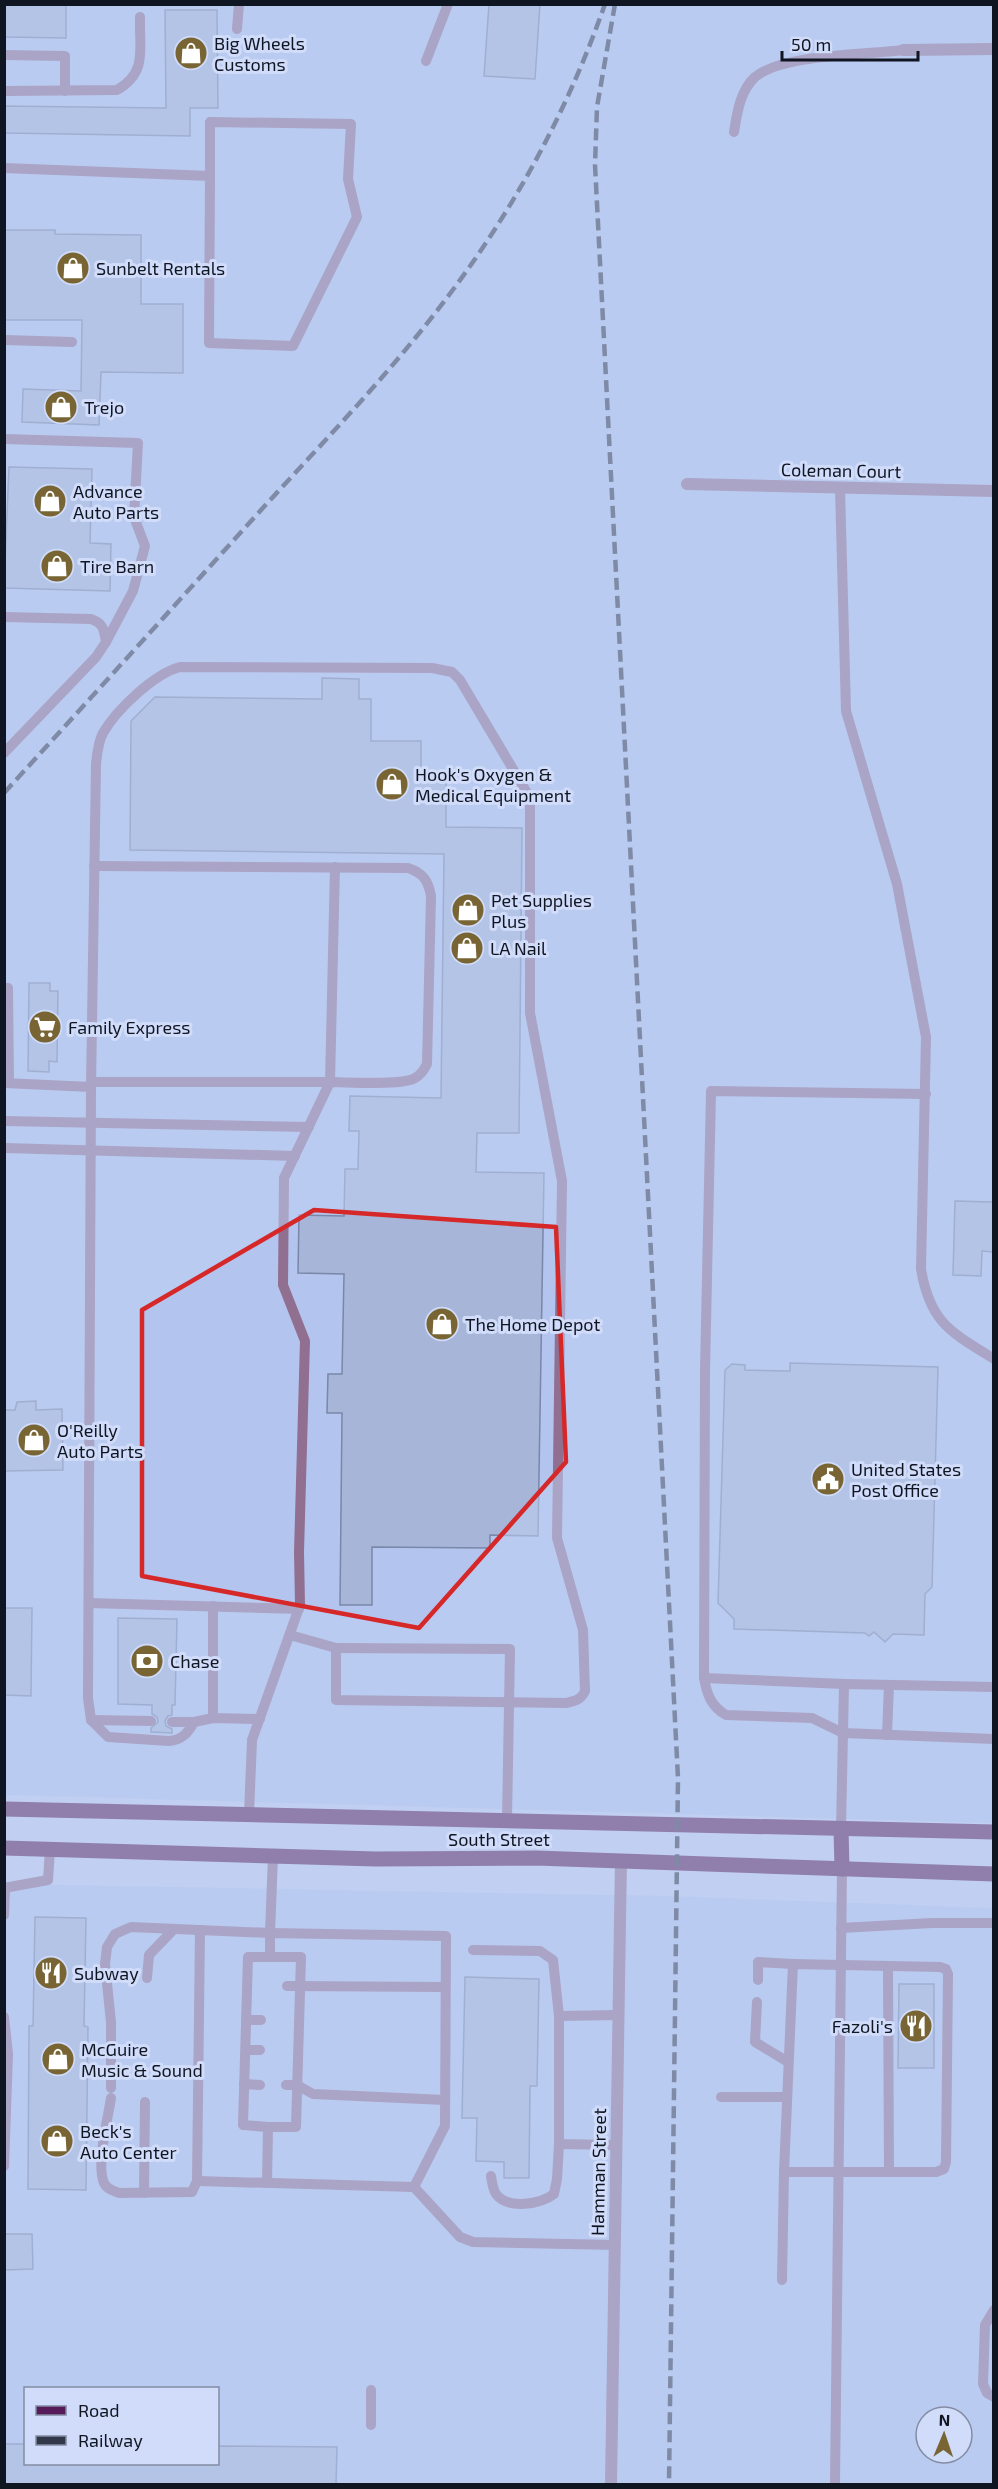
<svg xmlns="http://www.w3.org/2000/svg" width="998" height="2489" font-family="'Exo 2',sans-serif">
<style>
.built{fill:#b3c5ef;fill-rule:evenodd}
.building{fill:#a6b5d8;stroke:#7987a8;stroke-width:1.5}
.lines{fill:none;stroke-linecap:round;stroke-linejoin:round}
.lane{stroke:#916f90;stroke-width:10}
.street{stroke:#916f90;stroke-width:12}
.primary{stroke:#581b59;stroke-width:15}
.rail{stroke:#313849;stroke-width:4.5;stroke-dasharray:12 6;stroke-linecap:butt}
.marked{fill:none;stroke:#d62828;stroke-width:4.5;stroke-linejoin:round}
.labels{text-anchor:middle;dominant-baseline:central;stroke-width:6;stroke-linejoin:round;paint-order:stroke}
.poi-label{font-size:18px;fill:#101522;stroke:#d0dcf9;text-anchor:start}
.street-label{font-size:18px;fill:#101522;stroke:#d0dcf9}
</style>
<rect width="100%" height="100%" fill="#c0cff2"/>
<g class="built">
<polygon points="5,5 993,5 993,1823 5,1795"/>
<path d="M5 1884 666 1896 993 1908V2484H5ZM26 2388H218V2464H26ZM926 2417H962V2453H926Z"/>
</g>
<g class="building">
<polygon points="4,4 66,4 66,38 4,37"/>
<polygon points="489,4 540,4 535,79 484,76"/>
<polygon points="165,10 217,10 218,108 190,108 190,136 4,133 4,106 166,108"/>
<polygon points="4,230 55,230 55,234 141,235 141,304 183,304 183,373 101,372 99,425 22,422 23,389 81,391 82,320 4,320"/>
<polygon points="9,467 92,469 90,543 111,544 110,591 4,588"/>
<polygon points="322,678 359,679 359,699 371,699 371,741 421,741 421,777 446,777 446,827 522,828 519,1133 477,1133 476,1172 544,1173 538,1536 490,1535 490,1548 372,1547 372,1605 340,1605 342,1413 327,1413 328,1374 342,1374 344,1274 298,1273 299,1215 344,1216 345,1169 358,1169 359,1131 349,1131 350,1096 441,1098 444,854 130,850 131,721 155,697 322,699"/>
<polygon points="29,983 50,983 50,991 58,991 57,1062 49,1061 49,1072 28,1071"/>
<polygon points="955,1201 993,1202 993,1252 982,1251 981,1276 953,1275"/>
<polygon points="790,1363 938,1367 932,1587 925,1594 924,1635 893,1634 885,1642 874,1632 869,1636 865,1633 734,1629 734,1619 718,1603 725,1370 732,1364 745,1365 745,1370 790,1371"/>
<polygon points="36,1401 36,1410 62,1409 63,1470 4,1471 4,1410 15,1410 17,1402"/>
<polygon points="4,1608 32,1608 31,1696 4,1695"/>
<polygon points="118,1618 177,1619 175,1705 172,1705 172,1715 168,1716 165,1721 166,1726 172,1729 172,1733 151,1732 151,1728 158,1722 157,1717 152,1714 152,1705 118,1704"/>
<polygon points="35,1917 86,1918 84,2026 88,2027 86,2190 28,2189 29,2026 33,2026"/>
<polygon points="465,1977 539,1979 537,2086 530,2086 529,2178 504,2178 504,2162 476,2161 477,2118 462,2118"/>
<polygon points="899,1984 934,1984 934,2068 898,2068"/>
<polygon points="4,2234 32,2234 33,2269 4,2270"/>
<polygon points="4,2444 26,2444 26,2463 218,2463 218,2446 337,2447 336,2484 4,2484"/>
</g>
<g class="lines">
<g class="lane">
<polyline points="237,29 239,4"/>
<polyline points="4,55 65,56 65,91"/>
<polyline points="426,61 448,4"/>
<path d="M4 91 117 90C148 72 139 49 140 17"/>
<path d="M734 132C737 113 740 91 755 77 783 54 865 55 903 50"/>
<polyline points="4,168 210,176 209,343 293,346 357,217 348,179 351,124 210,122 210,176"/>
<polyline points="4,340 72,342"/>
<polyline points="4,439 138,443 134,517 145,546 133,591 106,642"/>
<path d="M840 488 846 711 897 884 926 1037 921 1269C930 1323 951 1332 994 1359"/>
<path d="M4 617 91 619C103 623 104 629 106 642L96 657 4 753"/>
<path d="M94 866 408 868C423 873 428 880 431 896L427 1064C424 1070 421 1075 415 1078 402 1086 348 1082 330 1082L284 1178 283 1285 305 1341 299 1552 300 1605 252 1740 249 1814"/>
<polyline points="4,988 8,988 9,1083"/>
<polyline points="91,1082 330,1082 335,867"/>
<path d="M4 1083 91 1087 88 1698 91 1720 108 1737 169 1741C182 1740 188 1733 194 1722L213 1718 260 1719"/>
<path d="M91 1087 96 764C97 754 98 742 103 733 117 709 154 674 180 667L432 668 452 672 460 680 526 791 530 803V1013L562 1181 557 1538 583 1630 585 1691C581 1700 575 1701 566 1703L336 1700V1648L290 1635"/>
<polyline points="4,1121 309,1127"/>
<polyline points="4,1148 295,1156"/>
<polyline points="89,1603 299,1609"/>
<polyline points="213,1606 213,1718"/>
<polyline points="336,1648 510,1649 507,1820"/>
<path d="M704 1678C707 1695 711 1706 726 1715L812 1718 843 1733 994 1739"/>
<polyline points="844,1684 704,1678 705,1371 711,1091 926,1094"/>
<polyline points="91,1720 151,1721"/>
<polyline points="172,1722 194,1722"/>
<polyline points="887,1735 889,1685"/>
<polyline points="841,1829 844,1684 994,1687"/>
<polyline points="4,1888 48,1880 50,1849"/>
<polyline points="4,1915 5,1888"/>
<polyline points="841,1928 932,1923 994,1923"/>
<polyline points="473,1950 540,1951 553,1960 559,2016"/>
<polyline points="270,1957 270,1933 446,1936 445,2126 414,2187"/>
<polygon points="793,1964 940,1967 946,1969 948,1974 946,2162 944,2169 936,2172 784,2172"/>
<polyline points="888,1967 889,2172"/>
<polyline points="147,1978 149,1955 174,1929"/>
<polyline points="758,1980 758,1962 793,1964"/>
<polyline points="287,1986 445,1987"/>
<polyline points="757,2002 755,2042 788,2062"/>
<polyline points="4,2017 8,2054 4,2166"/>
<polyline points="246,2020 261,2020"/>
<polyline points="246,2050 260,2050"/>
<polyline points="244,2084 260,2085"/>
<polyline points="286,2085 297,2085 313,2094 445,2100"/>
<polyline points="111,2088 111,2022 105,1964 107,1947 115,1934 131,1927 270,1933 273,1856"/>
<polyline points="721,2097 787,2097"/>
<path d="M111 2098C108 2118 96 2165 104 2183 107 2189 113 2191 119 2193L192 2192 197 2181 200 1930"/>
<polyline points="616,2145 559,2144 559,2016 618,2015"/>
<path d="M491 2176C492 2182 493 2190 496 2194 508 2210 541 2204 554 2194L557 2179 559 2144"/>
<polyline points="197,2181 414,2187 460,2237 473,2242 615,2245"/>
<polyline points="267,2183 268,2127 296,2127 301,1957 248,1957 243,2125 268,2127"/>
<polyline points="144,2193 145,2102"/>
<polyline points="782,2280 784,2172"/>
<polyline points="994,2310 985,2325 983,2384 987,2393 994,2397"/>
<polyline points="371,2425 371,2390"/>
<polyline points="835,2484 842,1869"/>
</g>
<g class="street">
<polyline points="903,50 994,49"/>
<polyline points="687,484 994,491"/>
<polyline points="611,2484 621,1860"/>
</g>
<g class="primary">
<polyline points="4,1809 994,1832"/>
<polyline points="841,1829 842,1869"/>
<polyline points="4,1848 376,1859 536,1858 994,1874"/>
</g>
<g class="rail">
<polyline points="615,4 597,107 595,165 678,1778 669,2484"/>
<path d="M4 793C90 699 175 605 261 510 326 439 394 369 452 291 517 204 569 107 605 4"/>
</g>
</g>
<path d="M0 0H998V2489H0ZM314 1210 556 1227 566 1462 419 1628 142 1576V1310Z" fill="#c0cff2" fill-opacity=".55" fill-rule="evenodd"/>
<path class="marked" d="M314 1210 556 1227 566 1462 419 1628 142 1576V1310Z"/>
<defs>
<symbol id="shop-disc" viewBox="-11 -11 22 22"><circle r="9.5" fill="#796534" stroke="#d0dcf9"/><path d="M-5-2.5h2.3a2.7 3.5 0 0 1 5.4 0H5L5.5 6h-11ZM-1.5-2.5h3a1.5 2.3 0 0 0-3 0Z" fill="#fff"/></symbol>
<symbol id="supermarket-disc" viewBox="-11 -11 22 22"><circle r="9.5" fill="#796534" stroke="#d0dcf9"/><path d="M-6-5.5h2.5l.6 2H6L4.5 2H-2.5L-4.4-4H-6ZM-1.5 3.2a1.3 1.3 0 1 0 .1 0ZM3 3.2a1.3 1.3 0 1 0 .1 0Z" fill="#fff"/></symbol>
<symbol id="civic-disc" viewBox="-11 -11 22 22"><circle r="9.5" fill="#796534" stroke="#d0dcf9"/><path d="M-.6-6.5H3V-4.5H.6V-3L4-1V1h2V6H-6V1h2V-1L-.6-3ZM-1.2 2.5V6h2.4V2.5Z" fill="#fff"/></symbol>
<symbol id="bank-disc" viewBox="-11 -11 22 22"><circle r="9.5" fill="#796534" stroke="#d0dcf9"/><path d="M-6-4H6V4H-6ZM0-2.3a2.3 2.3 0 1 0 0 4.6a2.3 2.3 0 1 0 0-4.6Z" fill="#fff"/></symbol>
<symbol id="restaurant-disc" viewBox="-11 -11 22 22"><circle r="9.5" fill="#796534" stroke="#d0dcf9"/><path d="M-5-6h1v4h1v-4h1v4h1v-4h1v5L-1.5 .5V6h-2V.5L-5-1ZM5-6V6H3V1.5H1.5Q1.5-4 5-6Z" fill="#fff"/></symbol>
</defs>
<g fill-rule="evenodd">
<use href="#shop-disc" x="172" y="34" width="38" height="38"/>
<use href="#shop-disc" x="54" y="249" width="38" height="38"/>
<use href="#shop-disc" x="42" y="388" width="38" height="38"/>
<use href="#shop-disc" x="31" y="482" width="38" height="38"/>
<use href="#shop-disc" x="38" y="547" width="38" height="38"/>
<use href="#shop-disc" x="373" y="765" width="38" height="38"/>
<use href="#shop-disc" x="449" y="891" width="38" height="38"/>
<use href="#shop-disc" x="448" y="929" width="38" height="38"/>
<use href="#supermarket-disc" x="26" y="1008" width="38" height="38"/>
<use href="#shop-disc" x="423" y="1305" width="38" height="38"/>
<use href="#shop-disc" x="15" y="1421" width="38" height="38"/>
<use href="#civic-disc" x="809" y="1460" width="38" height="38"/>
<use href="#bank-disc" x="128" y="1642" width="38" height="38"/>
<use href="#restaurant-disc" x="32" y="1954" width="38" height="38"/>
<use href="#restaurant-disc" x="897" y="2007" width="38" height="38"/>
<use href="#shop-disc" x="39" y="2040" width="38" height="38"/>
<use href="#shop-disc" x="38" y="2122" width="38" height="38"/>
</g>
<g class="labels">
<g class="poi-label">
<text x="214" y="43">Big Wheels<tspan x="214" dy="21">Customs</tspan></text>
<text x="96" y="268">Sunbelt Rentals</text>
<text x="84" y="407">Trejo</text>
<text x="73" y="491">Advance<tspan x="73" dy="21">Auto Parts</tspan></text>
<text x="80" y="566">Tire Barn</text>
<text x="415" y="774">Hook's Oxygen &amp;<tspan x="415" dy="21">Medical Equipment</tspan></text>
<text x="491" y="900">Pet Supplies<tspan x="491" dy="21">Plus</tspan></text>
<text x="490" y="948">LA Nail</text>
<text x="68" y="1027">Family Express</text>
<text x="465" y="1324">The Home Depot</text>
<text x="57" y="1430">O'Reilly<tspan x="57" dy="21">Auto Parts</tspan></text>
<text x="851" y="1469">United States<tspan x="851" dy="21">Post Office</tspan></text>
<text x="170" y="1661">Chase</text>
<text x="74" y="1973">Subway</text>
<text x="893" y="2026" text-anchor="end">Fazoli's</text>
<text x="81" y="2049">McGuire<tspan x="81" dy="21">Music &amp; Sound</tspan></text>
<text x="80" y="2131">Beck's<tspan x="80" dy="21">Auto Center</tspan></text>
</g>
<g class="street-label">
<text transform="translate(841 470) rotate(1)">Coleman Court</text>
<text x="499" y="1839">South Street</text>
<text transform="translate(598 2172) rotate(-89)">Hamman Street</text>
</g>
</g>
<rect width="998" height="2489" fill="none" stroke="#101522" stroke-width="12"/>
<rect x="24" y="2387" width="195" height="78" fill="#d0dcf9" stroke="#838ca3" stroke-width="1.5"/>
<rect x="36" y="2406" width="30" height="9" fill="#581b59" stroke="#838ca3" stroke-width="1.5"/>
<text x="78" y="2417" font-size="18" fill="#101522">Road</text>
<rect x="36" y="2436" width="30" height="9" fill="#313849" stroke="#838ca3" stroke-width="1.5"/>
<text x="78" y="2447" font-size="18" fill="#101522">Railway</text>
<g transform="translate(944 2435) rotate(2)"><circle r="28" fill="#d0dcf9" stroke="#838ca3" stroke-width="1.5"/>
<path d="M0-4.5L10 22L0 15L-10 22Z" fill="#796534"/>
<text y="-9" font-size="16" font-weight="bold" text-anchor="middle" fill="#101522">N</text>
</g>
<path d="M782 51v9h136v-9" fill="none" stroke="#101522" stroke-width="3"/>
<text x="791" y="51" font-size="18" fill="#101522" stroke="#d0dcf9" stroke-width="4.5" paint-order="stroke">50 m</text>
</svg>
